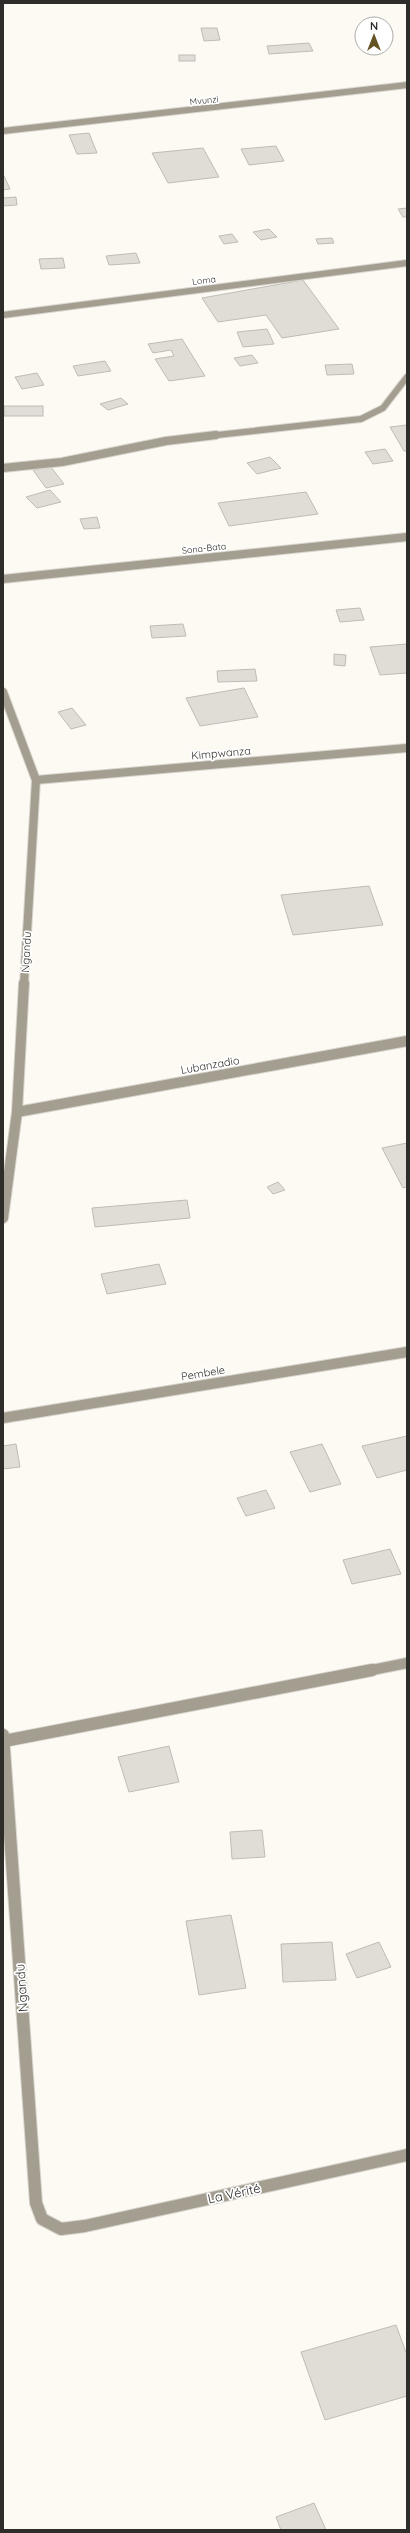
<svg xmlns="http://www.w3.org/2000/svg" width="410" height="2533" font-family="Quicksand,sans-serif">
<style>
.building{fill:#e0ddd7;stroke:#bfbcb6}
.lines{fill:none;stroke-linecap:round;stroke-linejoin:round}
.minor-far3-casing{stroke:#d8d5cf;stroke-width:8}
.minor-far2-casing{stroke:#d8d5cf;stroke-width:10}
.minor-far1-casing{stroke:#d8d5cf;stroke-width:12}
.minor-casing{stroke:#d8d5cf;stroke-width:14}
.minor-far3{stroke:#a39e8f;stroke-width:6}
.minor-far2{stroke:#a39e8f;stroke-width:8}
.minor-far1{stroke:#a39e8f;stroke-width:10}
.minor{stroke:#a39e8f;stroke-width:12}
.labels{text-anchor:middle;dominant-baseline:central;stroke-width:3.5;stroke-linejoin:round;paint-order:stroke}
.far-street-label{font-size:9px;fill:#2e2d2a;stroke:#fff}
.street-label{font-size:11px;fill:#2e2d2a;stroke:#fff}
.near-street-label{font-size:13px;fill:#2e2d2a;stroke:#fff}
</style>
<rect width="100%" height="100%" fill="#fdfaf3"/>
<g class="building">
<polygon points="201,28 217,28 220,40 204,41"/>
<polygon points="309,43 313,51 269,54 267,46"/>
<rect x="179" y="55" width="16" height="6"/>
<polygon points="89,133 97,153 77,154 69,135"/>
<polygon points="276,146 284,161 249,165 241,149"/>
<polygon points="203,148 219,177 168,183 152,153"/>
<polygon points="3,174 10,189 3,190"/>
<polygon points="16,197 17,205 3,206 3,198"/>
<polygon points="407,208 407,217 403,217 398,209"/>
<polygon points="269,229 277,237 261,240 253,232"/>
<polygon points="232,234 238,242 224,244 219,236"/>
<polygon points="332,238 334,243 318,244 316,239"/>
<polygon points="136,253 140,263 109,265 106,256"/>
<polygon points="63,258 65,268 41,269 39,259"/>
<polygon points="303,280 339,329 282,338 266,315 218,322 202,298"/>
<polygon points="267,329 274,344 243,347 237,332"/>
<polygon points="182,339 205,376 169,381 155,359 174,356 171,350 153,353 148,344"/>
<polygon points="252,355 258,363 240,366 234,358"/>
<polygon points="105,361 111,371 78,376 73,366"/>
<polygon points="352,364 354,374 327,375 325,365"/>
<polygon points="37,373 44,385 22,389 15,377"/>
<polygon points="121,398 128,404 108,410 100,404"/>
<rect x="4" y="406" width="39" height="10"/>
<polygon points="407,425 407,451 404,451 390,427"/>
<polygon points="385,449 393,461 373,464 365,452"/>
<polygon points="270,457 281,468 257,474 247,463"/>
<polygon points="51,467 64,484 46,488 33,470"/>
<polygon points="50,490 61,502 37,508 26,497"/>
<polygon points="306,492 318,514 229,526 218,503"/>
<polygon points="97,517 100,528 84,529 80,519"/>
<polygon points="360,608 364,620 340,622 336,610"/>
<polygon points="183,624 186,636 152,638 150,626"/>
<polygon points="407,644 407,673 380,675 370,647"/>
<polygon points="334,654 346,655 345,666 334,665"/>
<polygon points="255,669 257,681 218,682 217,671"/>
<polygon points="244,688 258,717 200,726 186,698"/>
<polygon points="72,708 86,725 71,729 58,712"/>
<polygon points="369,886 383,925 293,935 281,895"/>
<polygon points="407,1143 407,1187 403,1188 382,1148"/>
<polygon points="278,1182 285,1190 273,1194 267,1187"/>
<polygon points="187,1200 190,1218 95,1227 92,1208"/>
<polygon points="159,1264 166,1284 107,1294 101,1274"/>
<polygon points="407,1436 407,1470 377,1478 362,1446"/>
<polygon points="16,1444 20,1467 3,1469 3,1446"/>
<polygon points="322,1444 341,1484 310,1492 290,1452"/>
<polygon points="266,1490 275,1508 246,1516 237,1498"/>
<polygon points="390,1549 401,1574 352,1584 343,1560"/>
<polygon points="169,1746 179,1782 129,1792 118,1757"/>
<polygon points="262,1830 265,1857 232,1859 230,1832"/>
<polygon points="231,1915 246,1988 199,1995 186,1921"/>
<polygon points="332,1942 336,1980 283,1982 281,1944"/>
<polygon points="379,1942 391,1967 357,1978 346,1954"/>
<polygon points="396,2325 407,2355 407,2396 325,2420 301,2352"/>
<polygon points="314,2503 326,2530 281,2530 276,2517"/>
</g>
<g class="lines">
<defs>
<g id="minor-far3">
<polyline points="3,131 407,85"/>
<polyline points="3,315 407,263"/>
<polyline points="208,436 361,419 383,408 407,377"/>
</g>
<g id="minor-far2">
<polyline points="3,468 62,462 166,441 216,435"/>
<polyline points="3,579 407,537"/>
<polyline points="3,692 36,780 24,984"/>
<polyline points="36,780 407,748"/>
</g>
<g id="minor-far1">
<polyline points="17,1112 407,1041"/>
<polyline points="3,1218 17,1112 24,983"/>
<polyline points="3,1418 407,1352"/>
<polyline points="367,1671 407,1663"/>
</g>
<g id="minor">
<polyline points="3,1735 36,2203 42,2219 61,2229 85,2226 407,2155"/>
<polyline points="4,1741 372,1670"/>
</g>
</defs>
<use href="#minor-far3" class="minor-far3-casing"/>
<use href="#minor-far2" class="minor-far2-casing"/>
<use href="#minor-far1" class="minor-far1-casing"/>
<use href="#minor" class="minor-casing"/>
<use href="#minor-far3" class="minor-far3"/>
<use href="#minor-far2" class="minor-far2"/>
<use href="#minor-far1" class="minor-far1"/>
<use href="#minor" class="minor"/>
</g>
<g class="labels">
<g class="far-street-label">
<text transform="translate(204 100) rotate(-6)">Mvunzi</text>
<text transform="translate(204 280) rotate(-7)">Loma</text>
<text transform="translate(204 548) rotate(-6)">Sona-Bata</text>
</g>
<g class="street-label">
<text transform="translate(221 753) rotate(-5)">Kimpwanza</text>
<text transform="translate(26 952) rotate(-87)">Ngandu</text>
<text transform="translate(210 1065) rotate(-10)">Lubanzadio</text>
<text transform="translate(203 1373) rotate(-9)">Pembele</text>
</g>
<g class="near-street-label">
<text transform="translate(21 1988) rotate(-94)">Ngandu</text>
<text transform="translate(234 2193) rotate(-12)">La Vérité</text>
</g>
</g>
<rect width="410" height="2533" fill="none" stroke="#2e2d2a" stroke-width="8"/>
<g transform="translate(374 36)"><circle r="19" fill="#ffffff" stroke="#ababaa"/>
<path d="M0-3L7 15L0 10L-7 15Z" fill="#655321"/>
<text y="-6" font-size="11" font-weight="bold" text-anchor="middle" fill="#2e2d2a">N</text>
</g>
</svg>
